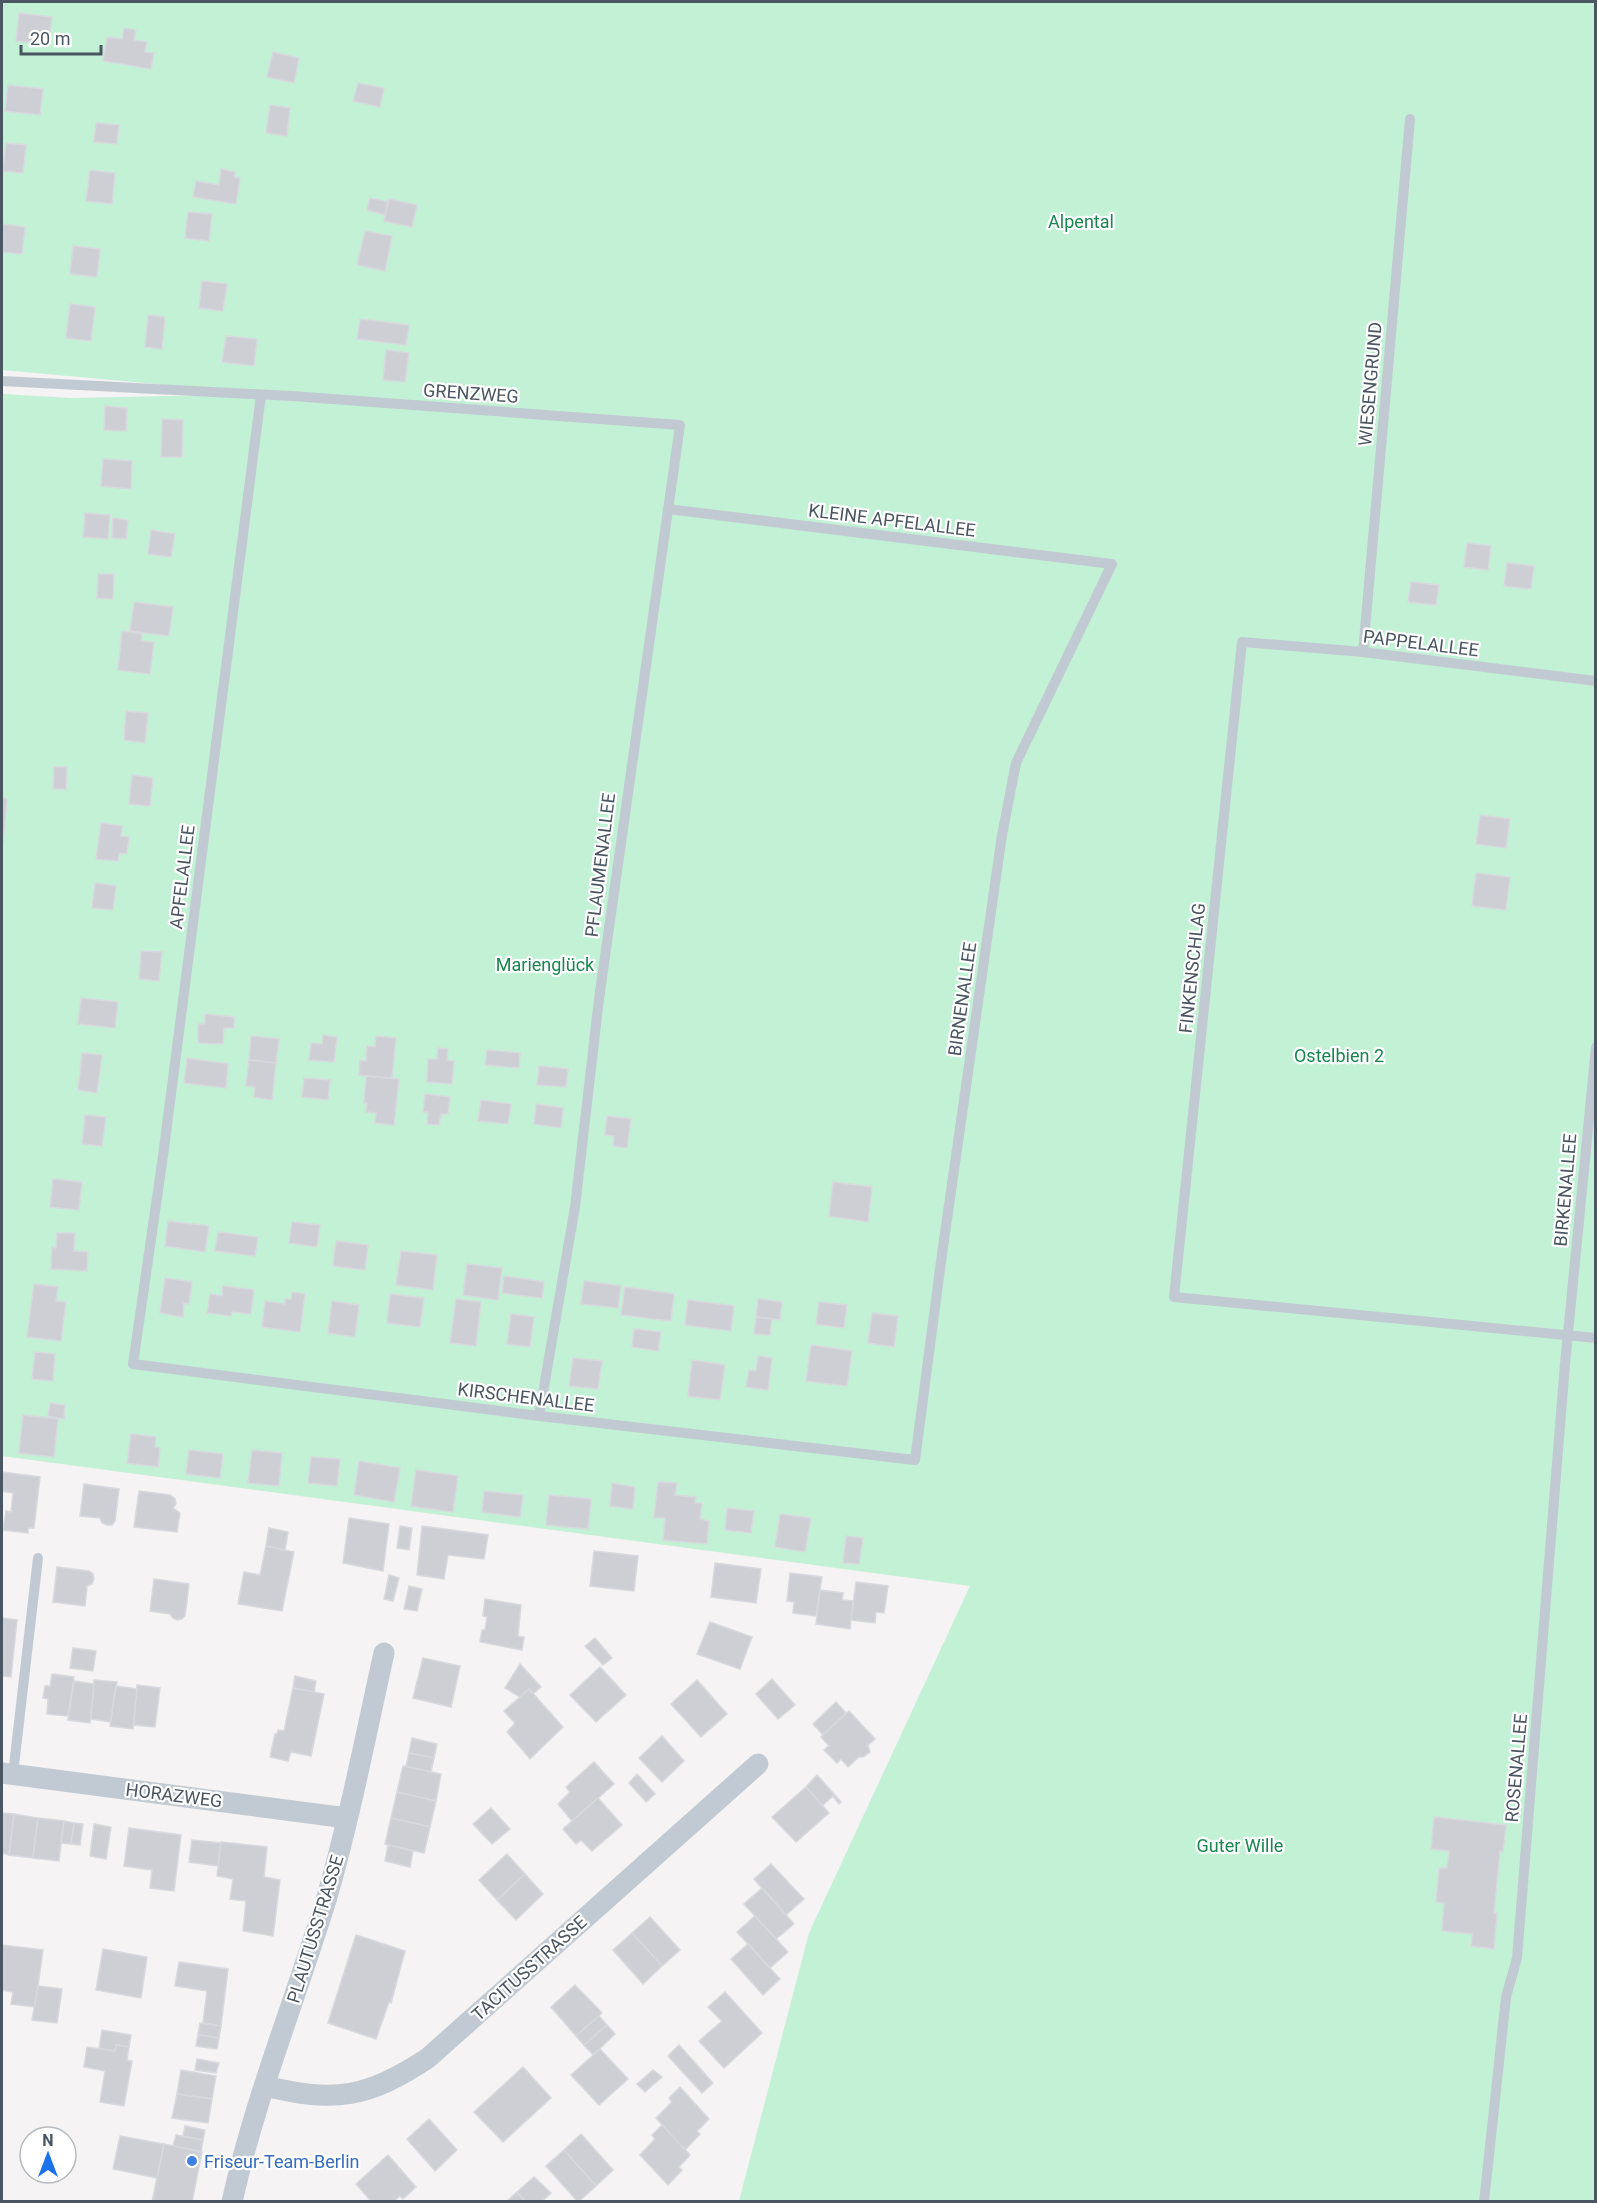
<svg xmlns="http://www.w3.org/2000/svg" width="1597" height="2203" font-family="Roboto,sans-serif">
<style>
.green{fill:#c3f1d5}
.building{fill:#cdcfd5;stroke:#d7d9de;stroke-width:1.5}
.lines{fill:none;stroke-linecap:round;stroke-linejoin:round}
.service{stroke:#c1cad2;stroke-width:10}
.minor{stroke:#c1cad2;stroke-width:21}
.shop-dot{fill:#3f7fe0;stroke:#fff;stroke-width:2}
.labels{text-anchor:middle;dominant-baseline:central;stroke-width:4.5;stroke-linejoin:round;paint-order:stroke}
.park-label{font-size:18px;fill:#17864f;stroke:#fff}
.street-label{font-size:18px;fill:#4a5661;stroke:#fff}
.shop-label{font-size:18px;fill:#366cbe;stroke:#fff;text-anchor:start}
</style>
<rect width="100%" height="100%" fill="#f5f3f3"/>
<polygon class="green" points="2,2 1595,2 1595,2201 739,2201 809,1933 970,1586 2,1456 2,394 72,398 266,394 2,370"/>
<g class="building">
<polygon points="19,13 52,17 48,44 16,41"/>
<polygon points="124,28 136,30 134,40 147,42 145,52 154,53 151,69 103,61 107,37 122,39"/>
<polygon points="273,52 299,58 294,83 267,77"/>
<polygon points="358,83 384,88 380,107 353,101"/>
<polygon points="8,85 43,89 40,115 5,111"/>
<polygon points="270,105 290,108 287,136 266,133"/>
<polygon points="96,123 119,125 117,144 94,142"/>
<polygon points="6,143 26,145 23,173 3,171"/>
<polygon points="221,169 235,172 234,177 240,178 236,204 193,197 196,181 219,185"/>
<polygon points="90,170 115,173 112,204 86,201"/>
<polygon points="370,198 388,202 385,215 367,210"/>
<polygon points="389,199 417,205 412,227 384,221"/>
<polygon points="188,212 212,214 209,241 185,238"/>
<polygon points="2,224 25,227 22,254 2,252"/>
<polygon points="365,231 392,236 385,271 357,265"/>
<polygon points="73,246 100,249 97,277 70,274"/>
<polygon points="202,281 227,284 223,311 199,308"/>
<polygon points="70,304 95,307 91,341 66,338"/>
<polygon points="148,315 165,317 162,349 145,347"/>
<polygon points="360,319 409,325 406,345 357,339"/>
<polygon points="226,336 257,339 254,366 222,362"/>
<polygon points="386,350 409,353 405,382 383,380"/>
<polygon points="105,406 127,408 126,431 104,430"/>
<polygon points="162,419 183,420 182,457 161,457"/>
<polygon points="103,459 132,461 131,489 101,486"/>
<polygon points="85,513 110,515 108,539 83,537"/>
<polygon points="113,518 128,520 126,539 112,538"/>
<polygon points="151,530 175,534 171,557 148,554"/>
<polygon points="1467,543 1491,546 1488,570 1464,567"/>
<polygon points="1507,563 1534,566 1531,589 1504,586"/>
<polygon points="98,574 114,574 113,599 97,598"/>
<polygon points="1411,582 1439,585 1436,605 1408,602"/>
<polygon points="134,602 173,607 169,636 130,631"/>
<polygon points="122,631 142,634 141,641 154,642 150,674 118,670"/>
<polygon points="126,711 148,713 145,743 124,740"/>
<polygon points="54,767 67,767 66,789 53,789"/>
<polygon points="132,775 153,778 150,806 129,804"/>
<polygon points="2,798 7,799 3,843 2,843"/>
<polygon points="1480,815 1510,819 1506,848 1476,844"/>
<polygon points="101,823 122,826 121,836 129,837 127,854 119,853 118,861 96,859"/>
<polygon points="1476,873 1510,877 1506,910 1472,906"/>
<polygon points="95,883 116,886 113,910 92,908"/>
<polygon points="141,951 162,952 159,981 139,979"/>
<polygon points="81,998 118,1002 115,1028 78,1024"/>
<polygon points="205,1014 234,1017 234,1028 224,1028 223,1044 198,1043 198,1024 205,1024"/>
<polygon points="323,1035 337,1037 334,1062 309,1060 311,1043 322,1044"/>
<polygon points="251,1036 279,1039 276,1063 249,1060"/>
<polygon points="376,1036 396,1038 392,1078 359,1075 360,1060 366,1061 367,1046 375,1047"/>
<polygon points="438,1048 448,1049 447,1060 454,1061 452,1084 427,1082 428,1059 437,1059"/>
<polygon points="487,1050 520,1053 519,1068 485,1065"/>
<polygon points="82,1053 102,1055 97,1093 78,1090"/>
<polygon points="187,1058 228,1064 226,1088 184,1083"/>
<polygon points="249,1060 276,1063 272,1100 254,1097 255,1087 246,1086"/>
<polygon points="539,1066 568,1069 566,1087 537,1085"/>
<polygon points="366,1076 399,1079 394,1125 375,1123 376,1113 366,1112 367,1103 364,1103"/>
<polygon points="304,1078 330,1080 328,1100 302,1097"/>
<polygon points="425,1094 450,1097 448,1114 441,1114 439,1125 427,1124 428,1112 423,1112"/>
<polygon points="481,1100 511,1104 508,1124 478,1121"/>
<polygon points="536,1104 563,1108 561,1128 534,1124"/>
<polygon points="85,1115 106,1117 102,1146 82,1144"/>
<polygon points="607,1116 631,1119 627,1148 613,1146 614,1136 605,1135"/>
<polygon points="53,1179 82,1182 79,1210 50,1207"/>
<polygon points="833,1182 872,1187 868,1222 829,1216"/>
<polygon points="168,1221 209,1226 205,1252 165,1246"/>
<polygon points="292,1222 320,1225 317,1247 289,1243"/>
<polygon points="218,1232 258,1237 255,1256 215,1251"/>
<polygon points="57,1233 75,1233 74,1251 88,1252 87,1271 51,1269 52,1247 56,1248"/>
<polygon points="336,1241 368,1245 365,1270 333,1266"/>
<polygon points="401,1251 437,1255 433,1290 396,1285"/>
<polygon points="467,1264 502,1268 498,1300 463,1295"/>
<polygon points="504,1276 544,1282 542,1298 502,1293"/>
<polygon points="165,1278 192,1282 189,1304 184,1303 183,1317 160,1313"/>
<polygon points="584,1281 621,1286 618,1308 581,1304"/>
<polygon points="34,1284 58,1287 56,1301 66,1302 61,1341 27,1337"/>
<polygon points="223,1286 254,1290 251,1314 232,1312 231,1316 207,1313 210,1294 222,1296"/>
<polygon points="625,1287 674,1294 671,1321 621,1315"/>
<polygon points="292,1292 305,1294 300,1332 262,1327 265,1301 285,1304 285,1299 291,1299"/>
<polygon points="390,1294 424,1298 420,1327 387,1323"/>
<polygon points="456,1299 481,1302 476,1346 450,1343"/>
<polygon points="758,1299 782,1302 780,1320 756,1317"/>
<polygon points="688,1300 734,1306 731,1331 685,1325"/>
<polygon points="332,1301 359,1305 355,1337 328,1333"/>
<polygon points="819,1302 847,1305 844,1328 816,1324"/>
<polygon points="872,1313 898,1316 894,1347 868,1343"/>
<polygon points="511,1314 534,1317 530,1347 507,1344"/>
<polygon points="756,1317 772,1319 770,1335 754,1334"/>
<polygon points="634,1329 661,1332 658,1351 632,1347"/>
<polygon points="811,1345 852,1351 847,1386 806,1381"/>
<polygon points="35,1352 55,1354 53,1381 32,1379"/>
<polygon points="758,1356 772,1358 768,1390 746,1387 749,1370 756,1371"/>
<polygon points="573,1358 602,1361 598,1389 569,1386"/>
<polygon points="692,1360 725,1365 720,1400 688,1396"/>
<polygon points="50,1403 65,1405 64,1419 48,1416"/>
<polygon points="23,1415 58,1419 54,1457 19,1453"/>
<polygon points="131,1434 156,1437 155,1447 160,1448 158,1467 127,1463"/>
<polygon points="189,1450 223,1454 220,1478 186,1474"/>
<polygon points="252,1450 282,1453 279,1486 248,1483"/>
<polygon points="311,1457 340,1459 337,1486 308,1483"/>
<polygon points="359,1461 400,1468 394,1502 354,1495"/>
<polygon points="416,1470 458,1476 453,1512 411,1506"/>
<polygon points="2,1472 40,1477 34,1528 28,1528 28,1533 3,1530 6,1511 11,1512 13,1493 2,1491"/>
<polygon points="658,1482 677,1483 675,1495 696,1497 695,1503 702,1503 700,1519 709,1521 707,1544 663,1540 665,1518 654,1518"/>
<polygon points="612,1483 635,1487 633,1509 610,1506"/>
<polygon points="84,1484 119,1489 115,1521 112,1525 107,1525 102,1523 100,1518 80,1516"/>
<polygon points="139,1491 170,1495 175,1499 176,1504 173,1508 180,1513 177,1532 134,1527"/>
<polygon points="484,1491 523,1495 520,1517 482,1512"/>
<polygon points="549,1495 591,1499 588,1529 546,1525"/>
<polygon points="727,1508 754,1511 751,1533 725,1530"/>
<polygon points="780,1514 811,1518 805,1552 775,1547"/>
<polygon points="349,1518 389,1524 383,1571 343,1563"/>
<polygon points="400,1526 412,1528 409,1550 397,1548"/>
<polygon points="422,1526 488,1535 484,1559 448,1555 444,1579 417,1575"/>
<polygon points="269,1528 288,1532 285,1550 266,1546"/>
<polygon points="846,1536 863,1538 859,1564 843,1563"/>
<polygon points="266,1546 294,1552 282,1611 238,1604 244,1572 260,1575"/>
<polygon points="594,1551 638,1556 634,1591 590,1586"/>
<polygon points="715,1563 761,1569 756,1603 711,1597"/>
<polygon points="57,1567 89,1571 93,1574 94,1579 92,1584 87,1586 85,1606 53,1602"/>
<polygon points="790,1573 822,1577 816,1616 793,1613 794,1602 787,1601"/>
<polygon points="389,1575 399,1578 393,1601 384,1599"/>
<polygon points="154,1579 189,1584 185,1616 182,1619 177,1620 173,1618 170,1614 150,1611"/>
<polygon points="856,1582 888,1586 884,1613 876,1612 875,1623 851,1620"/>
<polygon points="409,1586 422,1589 417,1611 404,1609"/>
<polygon points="820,1590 843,1593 842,1600 853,1601 850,1629 816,1624"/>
<polygon points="485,1599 521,1605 518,1636 524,1637 522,1650 480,1642 482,1630 485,1630 487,1617 483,1616"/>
<polygon points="2,1618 17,1620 11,1677 2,1676"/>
<polygon points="710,1622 752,1637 740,1669 697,1654"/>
<polygon points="595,1638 612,1658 603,1665 585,1646"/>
<polygon points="73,1648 96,1651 93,1671 70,1668"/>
<polygon points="423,1658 460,1666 451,1707 413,1698"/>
<polygon points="520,1664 541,1687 533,1694 529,1689 520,1697 505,1688"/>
<polygon points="600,1667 626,1695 596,1722 570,1695"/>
<polygon points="52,1674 74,1677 68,1716 47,1714 48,1699 43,1698 45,1686 50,1686"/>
<polygon points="295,1676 316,1681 314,1692 293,1688"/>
<polygon points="772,1679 795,1705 778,1719 756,1694"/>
<polygon points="94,1680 117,1682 111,1722 91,1719"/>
<polygon points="697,1680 727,1714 701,1737 671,1704"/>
<polygon points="74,1681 94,1684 90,1723 68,1720"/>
<polygon points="137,1685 160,1688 155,1727 133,1725"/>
<polygon points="116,1686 137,1689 133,1729 110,1726"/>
<polygon points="293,1688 324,1694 311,1756 291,1752 288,1761 270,1757 275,1734 277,1734 278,1730 284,1731"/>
<polygon points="529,1689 563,1727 530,1759 507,1732 515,1723 504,1711"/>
<polygon points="836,1702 846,1713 823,1735 813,1724"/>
<polygon points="849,1711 875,1739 868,1745 870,1752 863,1757 859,1757 848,1767 841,1759 837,1763 824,1750 829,1746 821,1737"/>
<polygon points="662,1736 684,1761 662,1782 639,1758"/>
<polygon points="412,1738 437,1744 434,1758 409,1753"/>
<polygon points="409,1753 434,1758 431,1772 406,1766"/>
<polygon points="594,1762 614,1784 572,1821 558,1804 570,1792 566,1787"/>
<polygon points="403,1766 441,1774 436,1801 397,1792"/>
<polygon points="637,1774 655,1794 646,1802 629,1783"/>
<polygon points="817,1775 841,1802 839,1804 833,1796 822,1806 806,1787"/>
<polygon points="806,1787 829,1813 796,1842 772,1817"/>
<polygon points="397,1792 436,1801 430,1827 391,1818"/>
<polygon points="598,1798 622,1825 592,1851 581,1840 576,1844 563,1829"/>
<polygon points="491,1808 510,1829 492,1844 473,1824"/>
<polygon points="2,1813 14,1814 9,1855 2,1853"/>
<polygon points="14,1814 38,1818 33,1858 9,1855"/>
<polygon points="1434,1817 1506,1825 1503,1852 1500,1851 1494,1913 1497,1913 1494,1949 1471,1946 1472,1934 1442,1931 1444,1903 1436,1902 1439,1868 1447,1868 1449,1851 1431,1849"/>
<polygon points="38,1818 64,1821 59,1861 33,1858"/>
<polygon points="391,1818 430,1827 424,1853 385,1844"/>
<polygon points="64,1821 74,1823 71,1844 61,1843"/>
<polygon points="74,1823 83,1824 80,1845 71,1844"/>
<polygon points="94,1824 111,1827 106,1859 90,1856"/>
<polygon points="129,1828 181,1835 174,1891 150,1888 152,1870 124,1866"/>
<polygon points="192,1840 221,1843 218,1866 189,1862"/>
<polygon points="221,1842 267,1847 264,1877 280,1880 273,1936 243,1931 246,1901 230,1899 233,1879 217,1876"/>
<polygon points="388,1845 413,1851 410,1867 385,1861"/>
<polygon points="507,1854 525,1874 497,1900 479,1880"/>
<polygon points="771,1864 804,1899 786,1915 754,1879"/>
<polygon points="525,1874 543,1894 516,1920 497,1900"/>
<polygon points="762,1888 794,1924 776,1939 744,1904"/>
<polygon points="755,1916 788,1952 770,1968 737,1932"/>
<polygon points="650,1917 680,1950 662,1966 632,1933"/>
<polygon points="632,1933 662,1966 643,1984 613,1950"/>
<polygon points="356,1935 405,1951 391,2003 389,2002 376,2039 328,2023"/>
<polygon points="748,1944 780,1979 763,1995 731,1959"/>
<polygon points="2,1945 43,1950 35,2007 11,2004 13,1992 2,1990"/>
<polygon points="103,1949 147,1957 141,1998 96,1990"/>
<polygon points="179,1962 228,1969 221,2026 203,2023 207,1991 175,1986"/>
<polygon points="575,1985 602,2013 576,2036 551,2007"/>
<polygon points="38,1986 62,1989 57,2023 32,2020"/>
<polygon points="725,1992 762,2033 724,2068 699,2041 722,2021 708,2007"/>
<polygon points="599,2016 607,2025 584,2045 576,2036"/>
<polygon points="200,2023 221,2026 219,2038 198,2035"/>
<polygon points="607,2025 615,2034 593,2055 584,2045"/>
<polygon points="102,2030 131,2035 129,2047 116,2045 115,2051 99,2049"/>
<polygon points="198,2035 219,2038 217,2049 196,2046"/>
<polygon points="116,2045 129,2047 127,2060 132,2061 124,2106 100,2102 105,2071 84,2067 87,2047 115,2051"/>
<polygon points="679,2045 713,2083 702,2093 668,2056"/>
<polygon points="600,2049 628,2079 599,2105 571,2075"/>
<polygon points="197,2059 219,2063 216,2073 195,2070"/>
<polygon points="523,2067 551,2098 503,2142 474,2112"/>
<polygon points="181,2070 216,2076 212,2099 177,2094"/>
<polygon points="653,2070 662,2077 645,2092 637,2084"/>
<polygon points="680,2087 709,2119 697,2131 700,2134 685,2150 656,2118 672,2102 669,2098"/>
<polygon points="177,2094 212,2099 208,2123 172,2118"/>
<polygon points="429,2119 457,2150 435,2171 407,2139"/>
<polygon points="662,2125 690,2155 679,2167 682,2170 668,2185 640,2155 655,2139 652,2135"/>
<polygon points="185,2126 205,2130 203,2140 183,2136"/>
<polygon points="581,2134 613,2170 596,2186 564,2150"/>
<polygon points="176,2135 203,2140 201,2152 173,2146"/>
<polygon points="120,2136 164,2144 157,2178 113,2169"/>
<polygon points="164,2144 202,2152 192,2202 152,2202"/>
<polygon points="564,2150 596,2186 578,2202 546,2166"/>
<polygon points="388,2155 416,2187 403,2199 400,2196 393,2202 372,2202 356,2184"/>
<polygon points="534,2177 551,2193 541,2202 526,2202 517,2192"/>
<polygon points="517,2192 526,2202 506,2202"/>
</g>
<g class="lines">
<g class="service">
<polyline points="2,381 292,396 680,425 599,999 575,1207 539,1416"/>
<polyline points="261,395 163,1156 133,1364 539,1416 915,1460 942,1254 1002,835 1016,763 1112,564 668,509"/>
<polyline points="1363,652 1410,119"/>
<polyline points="1596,681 1363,652 1242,642 1174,1297 1596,1338"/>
<polyline points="13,1774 38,1558"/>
<polyline points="1484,2202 1506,1997 1517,1958 1565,1364 1596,1047"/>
</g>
<g class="minor">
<polyline points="2,1773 347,1818"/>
<path d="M265 2086C335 2103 368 2098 428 2058L758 1764"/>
<path d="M232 2202C255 2098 296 1998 327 1897 350 1817 366 1734 384 1653"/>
</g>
</g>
<circle class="shop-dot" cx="192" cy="2161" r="6"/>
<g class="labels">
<g class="park-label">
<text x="1081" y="221">Alpental</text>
<text x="545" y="964">Marienglück</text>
<text x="1339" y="1055">Ostelbien 2</text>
<text x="1240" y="1845">Guter Wille</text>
</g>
<g class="street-label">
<text transform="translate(1370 384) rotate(-85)">WIESENGRUND</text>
<text transform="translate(471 393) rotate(4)">GRENZWEG</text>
<text transform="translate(892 520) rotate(7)">KLEINE APFELALLEE</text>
<text transform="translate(1421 643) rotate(7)">PAPPELALLEE</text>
<text transform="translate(600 865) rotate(-83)">PFLAUMENALLEE</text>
<text transform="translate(182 877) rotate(-83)">APFELALLEE</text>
<text transform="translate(1192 968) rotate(-84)">FINKENSCHLAG</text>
<text transform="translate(962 999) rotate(-82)">BIRNENALLEE</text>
<text transform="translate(1565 1190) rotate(-85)">BIRKENALLEE</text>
<text transform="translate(526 1397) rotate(7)">KIRSCHENALLEE</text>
<text transform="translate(1516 1768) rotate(-85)">ROSENALLEE</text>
<text transform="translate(174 1795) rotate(7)">HORAZWEG</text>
<text transform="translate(315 1929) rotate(-73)">PLAUTUSSTRASSE</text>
<text transform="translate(529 1968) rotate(-42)">TACITUSSTRASSE</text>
</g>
<g class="shop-label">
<text x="204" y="2161">Friseur-Team-Berlin</text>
</g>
</g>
<rect width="1597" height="2203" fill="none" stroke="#4a5661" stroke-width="6"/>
<g transform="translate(48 2155)"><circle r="28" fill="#ffffff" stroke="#b7bbc0" stroke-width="1.5"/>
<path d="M0-4.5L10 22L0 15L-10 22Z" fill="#1a73e8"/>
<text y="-9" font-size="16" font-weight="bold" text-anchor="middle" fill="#4a5661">N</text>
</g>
<path d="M21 45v9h80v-9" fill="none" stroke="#4a5661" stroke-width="3"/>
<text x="30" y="45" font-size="18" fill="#4a5661" stroke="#ffffff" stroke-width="4.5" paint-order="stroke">20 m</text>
</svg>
